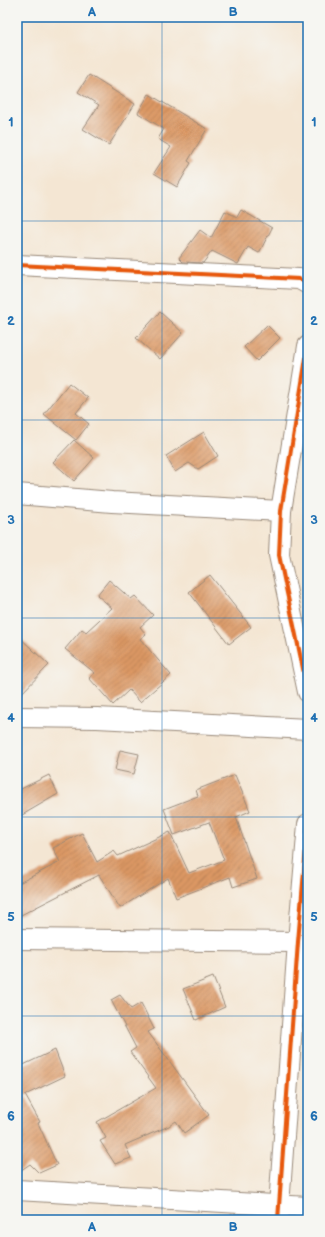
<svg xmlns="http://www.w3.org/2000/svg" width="325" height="1237" font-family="'Balsamiq Sans',sans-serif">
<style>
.building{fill:url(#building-hatch)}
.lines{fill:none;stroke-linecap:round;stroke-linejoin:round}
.minor-casing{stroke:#988878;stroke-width:22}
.minor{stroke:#fff;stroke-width:20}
.cycleway-casing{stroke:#f6f6f2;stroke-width:6}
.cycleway{stroke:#e8590c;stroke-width:4}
.grid{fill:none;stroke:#1f6fb2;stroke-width:1;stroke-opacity:0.55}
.neatline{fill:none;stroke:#1f6fb2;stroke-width:1.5}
.grid-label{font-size:13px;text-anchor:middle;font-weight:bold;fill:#1f6fb2}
</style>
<defs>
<pattern id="building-hatch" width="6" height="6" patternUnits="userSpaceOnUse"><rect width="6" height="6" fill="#db9764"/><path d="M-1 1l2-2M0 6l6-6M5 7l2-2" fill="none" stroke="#b37b52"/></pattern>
</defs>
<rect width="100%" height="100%" fill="#f6f6f2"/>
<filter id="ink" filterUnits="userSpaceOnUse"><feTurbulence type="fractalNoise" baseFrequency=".025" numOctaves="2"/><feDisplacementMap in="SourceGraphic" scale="8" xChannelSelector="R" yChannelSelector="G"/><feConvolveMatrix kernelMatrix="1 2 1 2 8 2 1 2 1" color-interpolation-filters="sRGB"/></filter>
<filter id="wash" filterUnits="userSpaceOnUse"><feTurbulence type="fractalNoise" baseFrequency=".012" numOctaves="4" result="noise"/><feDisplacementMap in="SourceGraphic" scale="16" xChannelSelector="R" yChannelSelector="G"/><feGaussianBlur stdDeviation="0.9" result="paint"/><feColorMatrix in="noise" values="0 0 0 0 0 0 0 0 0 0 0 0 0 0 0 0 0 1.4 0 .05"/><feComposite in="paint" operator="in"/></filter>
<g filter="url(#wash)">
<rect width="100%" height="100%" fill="#f4e6d3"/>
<g id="blocks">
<g class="building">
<polygon points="89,75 135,104 109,145 83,129 99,105 78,92"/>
<polygon points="149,94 207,129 188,161 191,163 177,187 154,173 171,147 158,139 164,129 138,113"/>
<polygon points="241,210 272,228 259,253 248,247 238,264 212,251 203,263 183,262 179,258 200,230 211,238 225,211 237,217"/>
<polygon points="160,312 183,333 160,359 136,338"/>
<polygon points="267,325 280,338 257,361 244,347"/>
<polygon points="69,383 88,398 76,413 89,424 76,440 44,414"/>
<polygon points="204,432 218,456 198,469 189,463 175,472 166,456"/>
<polygon points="74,440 94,458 74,481 53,462"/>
<polygon points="210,575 251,627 229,644 189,592"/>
<polygon points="109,580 131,599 135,596 153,615 140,627 146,634 140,639 171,675 140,702 129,690 113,705 89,678 95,673 65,649 82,629 86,632 112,608 97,595"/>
<polygon points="17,635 49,665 17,698"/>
<polygon points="120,750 139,754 134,774 115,770"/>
<polygon points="49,775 58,794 17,818 17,791"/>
<polygon points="235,775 250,811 236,817 257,879 233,887 230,877 176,898 168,878 120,908 99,875 17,917 17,884 60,862 53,848 82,833 97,862 114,851 118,856 170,832 189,873 224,860 209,822 174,835 164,809 198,796 196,790"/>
<polygon points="213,977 225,1007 196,1020 183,989"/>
<polygon points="120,995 131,1009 141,1003 154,1029 148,1032 209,1115 184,1133 176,1121 169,1126 125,1145 131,1158 115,1164 100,1141 106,1138 97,1122 156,1088 130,1052 136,1048 111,1000"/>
<polygon points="55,1050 65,1076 25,1095 40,1122 38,1123 57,1165 39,1173 30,1164 17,1173 17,1068"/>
</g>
</g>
</g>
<g filter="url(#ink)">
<use href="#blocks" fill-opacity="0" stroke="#988878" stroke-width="1"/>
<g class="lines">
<defs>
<g id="minor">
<polyline points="17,265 299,279 308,284"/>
<polyline points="308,346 281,511 279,555 308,692"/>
<polyline points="17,494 112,502 281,511"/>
<polyline points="17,717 97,718 308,729"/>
<polyline points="17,939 298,942"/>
<polyline points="17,1190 308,1207"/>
<polyline points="278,1220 298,942 308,824"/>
</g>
</defs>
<use href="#minor" class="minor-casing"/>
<use href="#minor" class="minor"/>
<defs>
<g id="cycleway">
<polyline points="17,265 299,279 308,284"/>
<polyline points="308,346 281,511 279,555 308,692"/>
<polyline points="278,1220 298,942 308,824"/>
</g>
</defs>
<use href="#cycleway" class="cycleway-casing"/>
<use href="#cycleway" class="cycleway"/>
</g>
</g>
<path class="grid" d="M162 17V1220M17 221H308M17 420H308M17 618H308M17 817H308M17 1016H308"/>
<rect width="325" height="1237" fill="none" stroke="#f6f6f2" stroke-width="44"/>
<rect x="22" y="22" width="281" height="1193" class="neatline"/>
<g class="grid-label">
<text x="92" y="16">A</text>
<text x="233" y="16">B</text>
<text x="11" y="126">1</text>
<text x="314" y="126">1</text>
<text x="11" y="325">2</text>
<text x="314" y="325">2</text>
<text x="11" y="524">3</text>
<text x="314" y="524">3</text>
<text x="11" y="722">4</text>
<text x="314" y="722">4</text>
<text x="11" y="921">5</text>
<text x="314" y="921">5</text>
<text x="11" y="1120">6</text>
<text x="314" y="1120">6</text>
<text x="92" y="1231">A</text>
<text x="233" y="1231">B</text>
</g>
</svg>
